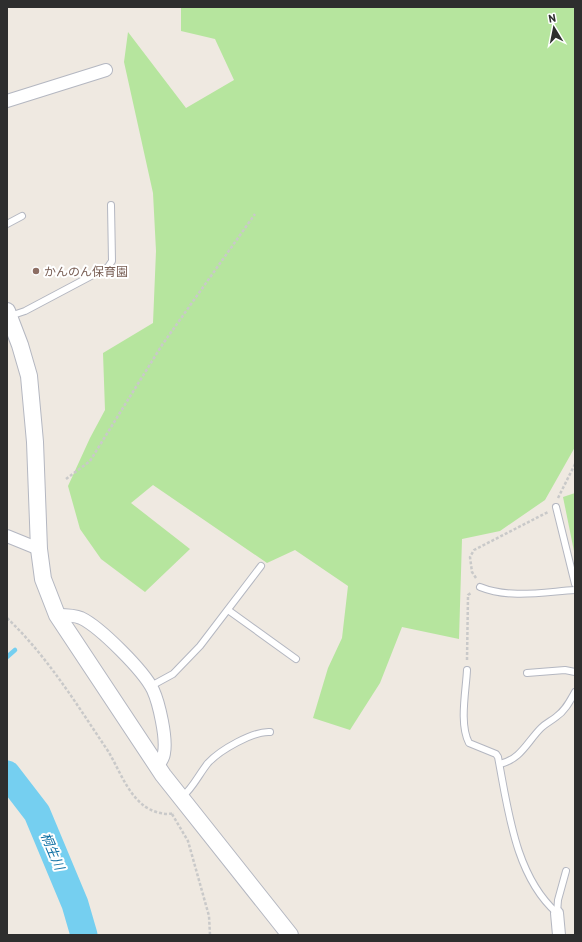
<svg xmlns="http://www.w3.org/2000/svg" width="582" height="942" font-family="Barlow,'Noto Sans JP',sans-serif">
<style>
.green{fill:#b6e59e}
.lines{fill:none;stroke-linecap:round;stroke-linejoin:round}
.stream{stroke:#75cff0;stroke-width:4.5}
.river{stroke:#75cff0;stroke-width:27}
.lane-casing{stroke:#b4b7c1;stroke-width:8}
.street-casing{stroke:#b4b7c1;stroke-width:14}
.secondary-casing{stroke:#b4b7c1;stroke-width:18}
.path{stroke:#c9c9c9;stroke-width:2.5;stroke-dasharray:3 2;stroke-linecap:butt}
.lane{stroke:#fff;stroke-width:6}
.street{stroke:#fff;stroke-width:12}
.secondary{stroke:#fff;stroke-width:16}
.education-dot{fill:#8d6e63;stroke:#fff;stroke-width:1.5}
.labels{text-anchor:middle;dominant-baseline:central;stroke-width:4;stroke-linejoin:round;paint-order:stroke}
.education-label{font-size:12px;fill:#785e54;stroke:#fff;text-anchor:start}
.water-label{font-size:13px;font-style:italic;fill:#0d6fa3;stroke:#fff}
</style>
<rect width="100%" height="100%" fill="#efe9e1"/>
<g class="green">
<polygon points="181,7 575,7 575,447 545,500 500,531 462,539 459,639 402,627 380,683 350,730 313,718 328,668 342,638 348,586 295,550 267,563 153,485 131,503 190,549 145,592 101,559 80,529 68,486 90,438 105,410 103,353 153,323 156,251 153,193 124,62 128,32 186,108 234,80 215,39 181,31"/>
<polygon points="575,493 575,556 563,497"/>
</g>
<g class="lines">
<polyline class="stream" points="7,657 15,650"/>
<polyline class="river" points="7,774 37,813 75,904 84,935"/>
<defs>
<g id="lane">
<polyline points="7,224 22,216"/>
<polyline points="10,316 25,311 108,267 112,261 111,205"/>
<polyline points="556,507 575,584"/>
<path d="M480 587C510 599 544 592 575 590"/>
<polyline points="228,610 296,659"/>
<path d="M467 670C466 691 459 724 469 743L496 754 498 757C508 809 515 876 557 913"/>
<polyline points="527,673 565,670 575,672"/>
<polyline points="151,686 173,674 200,646 261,566"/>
<path d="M500 764C521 759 527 742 541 728 546 723 551 721 556 717 565 711 570 701 575 692"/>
<path d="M182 797C193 788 199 774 208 763 220 750 253 731 270 732"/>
<polyline points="557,913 558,900 566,871"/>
</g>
<g id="street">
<polyline points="7,101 106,70"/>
<polyline points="7,536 39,549"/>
<path d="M57 615C65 615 74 615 81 618 100 627 144 671 153 690 159 703 167 738 164 753 164 758 160 762 158 766"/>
<polyline points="557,913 559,935"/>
</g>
<polyline id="secondary" points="7,311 20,345 29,376 35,442 39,549 43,579 57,615 163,775 290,935"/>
</defs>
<use href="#lane" class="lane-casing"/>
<use href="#street" class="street-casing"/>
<use href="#secondary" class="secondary-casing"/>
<g class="path">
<polyline points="66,479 90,461 162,345 255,214"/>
<polyline points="558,498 575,464"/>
<polyline points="476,578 472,572 470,557 474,550 548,512"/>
<path d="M7 618C48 657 77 705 108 751 119 769 126 791 143 805 150 811 165 816 174 813"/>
<polyline points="467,660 468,595 471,593"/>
<polyline points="172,814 188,841 209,916 210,935"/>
</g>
<use href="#lane" class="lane"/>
<use href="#street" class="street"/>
<use href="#secondary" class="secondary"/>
</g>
<circle class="education-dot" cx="36" cy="271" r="4"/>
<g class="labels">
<g class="education-label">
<text x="44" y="271">かんのん保育園</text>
</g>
<g class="water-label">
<text transform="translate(53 851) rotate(67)">桐生川</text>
</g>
</g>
<rect width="582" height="942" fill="none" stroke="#2e2e2e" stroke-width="16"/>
<g transform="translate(554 28) rotate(350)" stroke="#ffffff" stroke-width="3" paint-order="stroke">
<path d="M0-3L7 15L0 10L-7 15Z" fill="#2e2e2e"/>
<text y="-6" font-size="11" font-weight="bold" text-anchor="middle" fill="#2e2e2e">N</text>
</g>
</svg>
